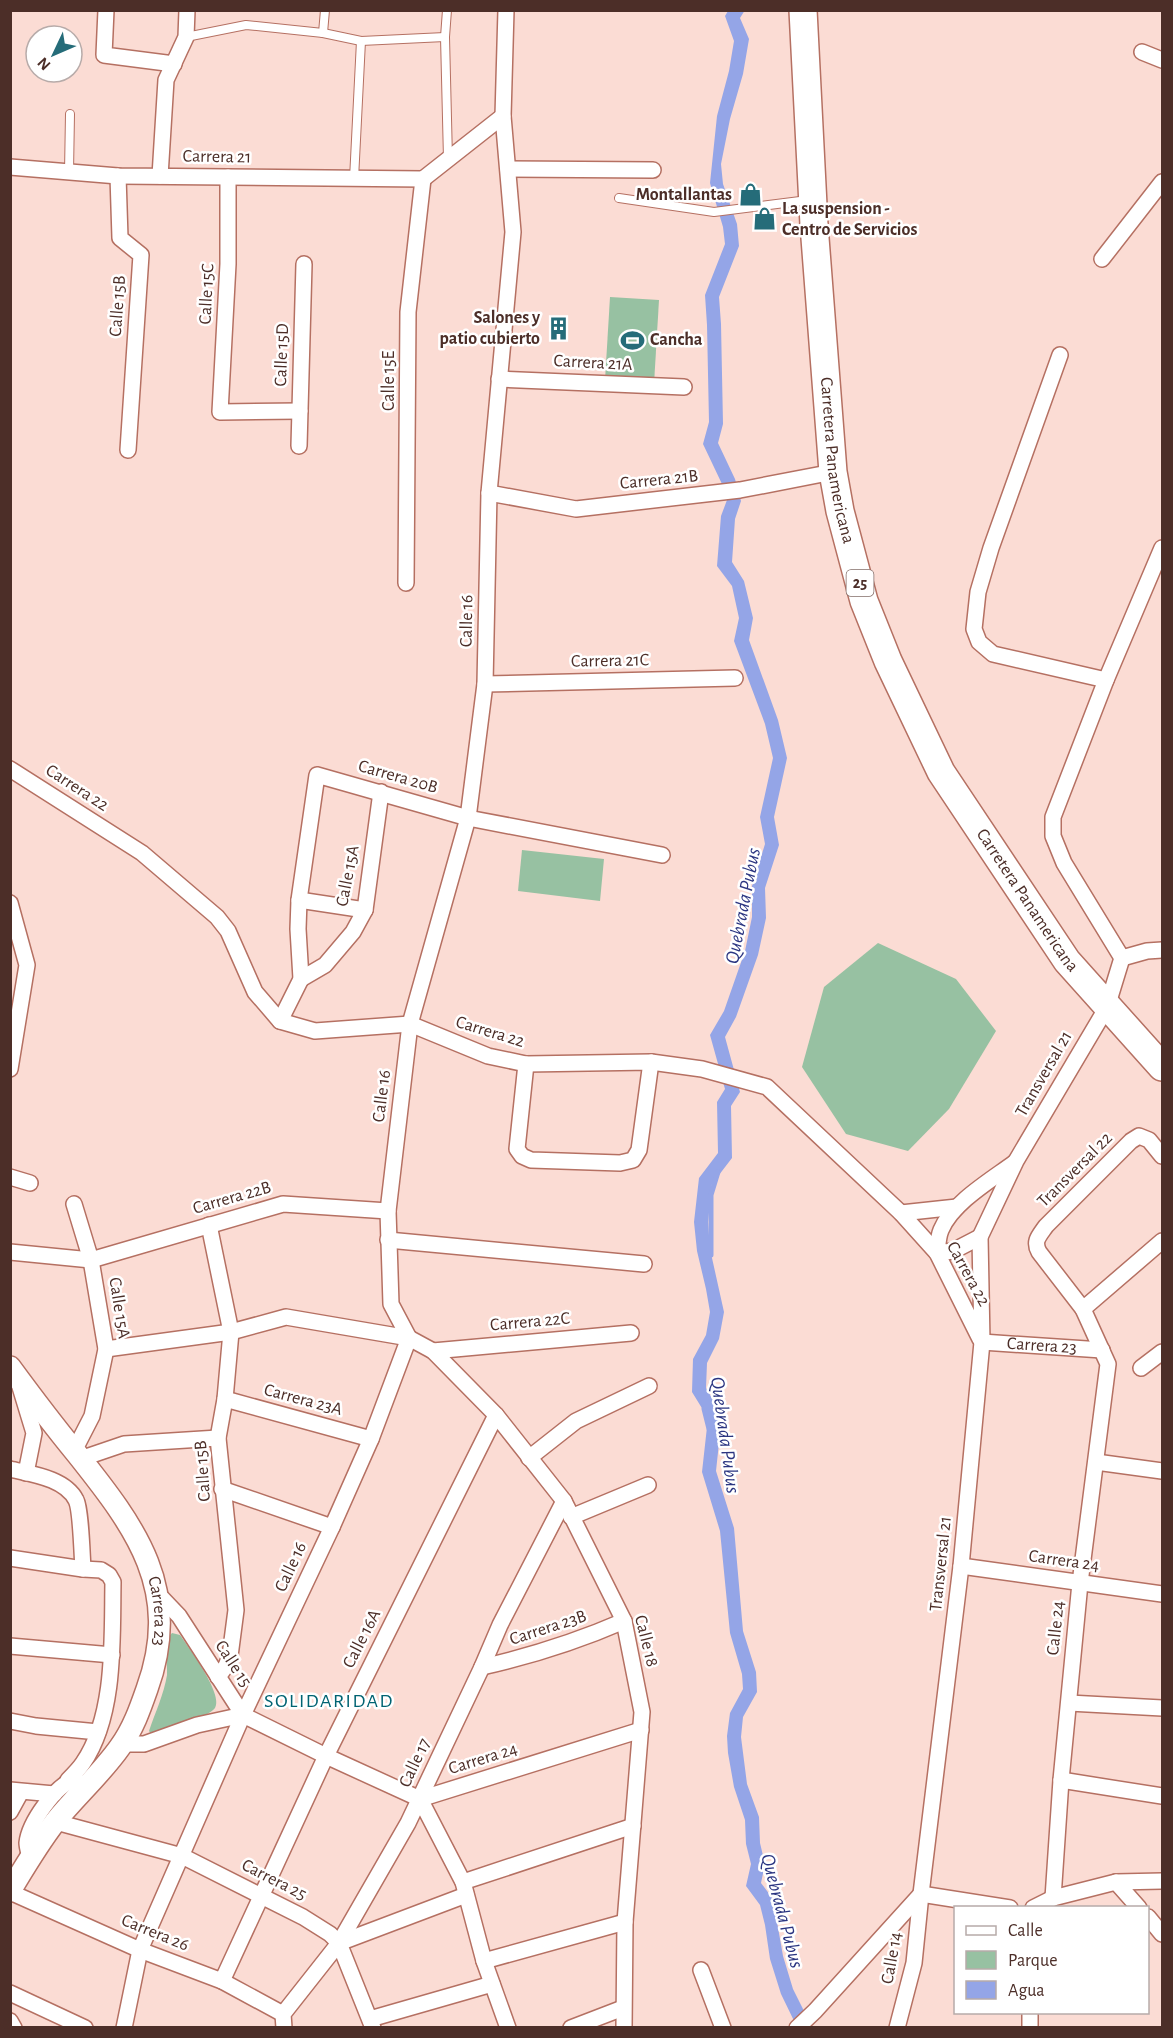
<svg xmlns="http://www.w3.org/2000/svg" width="1173" height="2038" font-family="'Alegreya Sans',sans-serif">
<style>
.green{fill:#97c1a2}
.water{fill:#94a5e7}
.lines{fill:none;stroke-linecap:round;stroke-linejoin:round}
.stream{stroke:#94a5e7;stroke-width:5}
.lane-casing{stroke:#b57062;stroke-width:10}
.street-casing{stroke:#b57062;stroke-width:18}
.secondary-casing{stroke:#b57062;stroke-width:24}
.highway-casing{stroke:#b57062;stroke-width:30}
.lane{stroke:#fff;stroke-width:8}
.street{stroke:#fff;stroke-width:15}
.secondary{stroke:#fff;stroke-width:21}
.highway{stroke:#fff;stroke-width:27}
.labels{text-anchor:middle;dominant-baseline:central;stroke-width:5;stroke-linejoin:round;paint-order:stroke}
.shield{fill:#fff;stroke:#826d68;stroke-width:1.5}
.shield-label{font-size:16px;font-weight:bold;fill:#4c2e28}
.street-label{font-size:18px;fill:#4c2e28;stroke:#fff}
.poi-label{font-size:18px;font-weight:bold;fill:#4c2e28;stroke:#fff;text-anchor:end}
.water-label{font-size:20px;font-style:italic;fill:#2b3581;stroke:#fff}
.neighbourhood-label{font-size:20px;letter-spacing:1.5px;fill:#016372;stroke:#fff}
</style>
<rect width="100%" height="100%" fill="#fbdcd4"/>
<g class="green">
<polygon points="610,297 659,300 654,384 605,380"/>
<polygon points="522,850 604,859 600,901 518,891"/>
<polygon points="878,943 956,979 996,1031 949,1109 908,1151 846,1134 802,1067 824,987"/>
<path d="M172 1633 180 1635C189 1648 224 1695 215 1708 207 1719 164 1729 151 1734L149 1731C155 1713 164 1694 167 1675 168 1662 162 1643 172 1633Z"/>
</g>
<polygon class="water" points="745,10 740,18 749,39 743,74 730,119 721,164 723,184 737,224 739,246 719,297 721,324 723,424 718,443 735,479 741,501 735,519 732,562 744,581 753,618 749,640 778,720 787,758 774,817 779,845 765,888 766,918 758,955 736,1017 725,1037 740,1092 731,1106 732,1158 712,1184 708,1222 710,1249 724,1312 719,1339 707,1363 706,1388 722,1415 716,1471 734,1528 743,1631 756,1672 757,1692 743,1717 741,1737 747,1784 759,1817 760,1843 765,1864 761,1883 773,1899 783,1956 793,1989 812,2027 797,2027 781,1994 770,1959 765,1925 760,1905 746,1886 751,1864 746,1844 745,1820 734,1787 728,1753 727,1736 730,1713 743,1689 742,1674 730,1633 720,1531 702,1472 708,1418 692,1392 693,1359 706,1335 710,1312 706,1289 697,1251 694,1222 699,1178 718,1153 717,1102 725,1089 710,1035 724,1011 745,951 752,917 752,886 765,844 760,817 773,758 765,724 734,641 739,618 732,586 717,566 721,516 727,500 722,484 703,444 709,422 707,325 705,295 725,244 723,227 710,183 717,116 729,71 734,41 725,16 728,11"/>
<g class="lines">
<g class="stream">
<polyline points="711,1255 711,1195 718,1172"/>
<polyline points="704,1409 709,1429"/>
</g>
<defs>
<g id="lane">
<polyline points="447,10 445,37 448,159"/>
<polyline points="323,33 325,10"/>
<polyline points="186,37 246,25 323,33 361,41 445,37"/>
<polyline points="69,172 70,114"/>
<polyline points="354,179 361,41"/>
<polyline points="619,198 714,212 808,200"/>
</g>
<g id="street">
<polyline points="106,10 104,55 174,64"/>
<polyline points="1142,52 1162,60"/>
<polyline points="10,167 118,176 423,179"/>
<polyline points="508,169 653,170"/>
<polyline points="118,176 120,238 141,255 128,450"/>
<polyline points="160,176 166,80 186,37 187,10"/>
<polyline points="228,177 228,264 220,412 300,411"/>
<polyline points="423,179 503,116"/>
<polyline points="1102,259 1162,182"/>
<polyline points="1060,355 991,548 978,592 974,629 979,642 993,654 1106,680"/>
<polyline points="499,379 684,387"/>
<polyline points="299,446 304,264"/>
<polyline points="489,493 576,509 740,490 833,472"/>
<polyline points="406,583 408,312 423,179"/>
<polyline points="485,684 735,678"/>
<polyline points="10,769 142,853 217,917 228,931 255,992 280,1021 315,1031 410,1024 488,1056 526,1064 651,1062 702,1069 767,1087 901,1213 937,1253 980,1339"/>
<polyline points="299,900 365,910"/>
<polyline points="10,903 27,965 10,1069"/>
<polyline points="1122,958 1147,951 1162,950"/>
<polyline points="301,979 325,965 353,932 365,910 381,792"/>
<polyline points="280,1021 301,979 298,929 299,900 317,775 468,818 662,855"/>
<polyline points="526,1064 517,1149 522,1156 531,1160 620,1163 633,1160 639,1150 651,1062"/>
<polyline points="10,1177 30,1183"/>
<polyline points="74,1204 91,1260 106,1349 92,1416 74,1451"/>
<polyline points="901,1213 957,1207"/>
<polyline points="209,1225 231,1332 225,1399 218,1438 236,1610 230,1656 226,1666 218,1677"/>
<path d="M980 1237 953 1251 937 1253C938 1245 938 1237 941 1230 952 1203 991 1180 1014 1163"/>
<polyline points="388,1240 644,1264"/>
<polyline points="10,1252 91,1260 283,1204 388,1211"/>
<polyline points="1083,1309 1162,1241"/>
<path id="s1" d="M982 1342 1102 1350"/>
<polyline points="106,1349 231,1332 286,1317 409,1338 433,1351 496,1415 564,1501 624,1621 642,1712 625,1922 624,2028"/>
<polyline points="433,1351 631,1333"/>
<polyline points="1141,1368 1162,1352"/>
<polyline points="20,1387 34,1433 26,1473"/>
<polyline points="225,1399 371,1439"/>
<polyline points="529,1458 576,1421 649,1386"/>
<polyline points="80,1459 124,1444 218,1438"/>
<polyline points="1096,1462 1162,1471"/>
<path d="M10 1469C31 1474 65 1478 76 1500 81 1509 82 1556 83 1569"/>
<polyline points="222,1489 332,1527"/>
<polyline points="571,1517 648,1485"/>
<path d="M10 1558 83 1569 101 1570 109 1575 113 1582C112 1638 116 1715 83 1763 79 1769 73 1775 68 1780"/>
<polyline points="961,1566 1162,1594"/>
<polyline points="158,1594 179,1616 243,1715 326,1756 420,1799 641,1730"/>
<polyline points="10,1646 112,1655"/>
<path d="M482 1667C531 1656 578 1641 624 1621"/>
<polyline points="1069,1703 1162,1708"/>
<polyline points="10,1721 36,1726 98,1732"/>
<polyline points="122,1744 144,1744 197,1725 243,1715"/>
<polyline points="1061,1780 1162,1796"/>
<polyline points="10,1790 54,1794"/>
<polyline points="420,1799 463,1882 484,1961 508,2028"/>
<polyline points="10,1812 21,1792"/>
<polyline points="56,1822 182,1856 303,1917 330,1934 339,1943 373,2028"/>
<path d="M30 1858C29 1853 27 1847 27 1843 29 1823 56 1784 76 1779"/>
<polyline points="463,1882 633,1826"/>
<polyline points="1116,1882 1139,1908"/>
<polyline points="10,1892 140,1950 222,1981 283,2014"/>
<polyline points="921,1894 1010,1908"/>
<path d="M1053 1898 1061 1780 1080 1583 1108 1364 1083 1309 1039 1252C1033 1241 1039 1236 1046 1226L1131 1141 1139 1136 1149 1140 1162 1156"/>
<polyline points="1033,1908 1053,1898 1116,1882 1162,1881"/>
<polyline points="1148,1917 1162,1934"/>
<polyline points="339,1943 466,1895"/>
<polyline points="484,1961 625,1922"/>
<polyline points="701,1970 723,2028"/>
<polyline points="222,1981 326,1756 496,1415"/>
<polyline points="10,1993 85,2028"/>
<polyline points="370,2019 492,1984"/>
<polyline points="10,2021 14,2028"/>
<polyline points="124,2028 140,1950 243,1715 332,1527 371,1439 409,1338 391,1304 388,1211 410,1024 468,818 485,684 489,493 513,232 503,116 506,10"/>
<polyline points="284,2028 283,2014 339,1943 408,1823 482,1667 500,1625 564,1501"/>
<polyline points="571,2028 623,2008"/>
<polyline points="797,2028 815,2011 921,1894"/>
<polyline points="897,2028 914,1963 921,1894 961,1566 982,1342 980,1237 1016,1161 1107,1007 1122,958 1064,863 1053,836 1053,817 1106,680 1162,548"/>
<polyline points="1030,2028 1030,2012"/>
</g>
<g id="secondary">
<path id="s2" d="M10 1367C32 1397 54 1426 77 1454 136 1528 183 1590 147 1689 140 1709 133 1729 120 1747 101 1774 76 1796 55 1822 38 1844 24 1868 10 1891"/>
</g>
<g id="highway">
<path id="s3" d="M803 10 814 225 833 472 840 511 864 601 888 661 941 772 1067 961 1162 1067"/>
</g>
</defs>
<use href="#lane" class="lane-casing"/>
<use href="#street" class="street-casing"/>
<use href="#secondary" class="secondary-casing"/>
<use href="#highway" class="highway-casing"/>
<use href="#lane" class="lane"/>
<use href="#street" class="street"/>
<use href="#secondary" class="secondary"/>
<use href="#highway" class="highway"/>
</g>
<defs>
<symbol id="shop-bare" viewBox="-9 -9 18 18"><path d="M-5-2.5h2.3a2.7 3.5 0 0 1 5.4 0H5L5.5 6h-11ZM-1.5-2.5h3a1.5 2.3 0 0 0-3 0Z" fill="#256c79" stroke="#fff" stroke-width="2.5" paint-order="stroke"/></symbol>
<symbol id="building-bare" viewBox="-9 -9 18 18"><path d="M-4-6H4V6H1V3H-1V6H-4ZM-2.5-4.3h1.7v1.8h-1.7ZM.8-4.3h1.7v1.8H.8ZM-2.5-1h1.7V.8h-1.7ZM.8-1h1.7V.8H.8Z" fill="#256c79" stroke="#fff" stroke-width="2.5" paint-order="stroke"/></symbol>
<symbol id="stadium-bare" viewBox="-9 -9 18 18"><path d="M0-5a6.5 5 0 1 0 0 10a6.5 5 0 1 0 0-10ZM-3.5-1.8h7v3.6h-7Z" fill="#256c79" stroke="#fff" stroke-width="2.5" paint-order="stroke"/></symbol>
</defs>
<g fill-rule="evenodd">
<use href="#shop-bare" x="734" y="178" width="33" height="33"/>
<use href="#shop-bare" x="748" y="202" width="33" height="33"/>
<use href="#building-bare" x="542" y="312" width="33" height="33"/>
<use href="#stadium-bare" x="616" y="324" width="33" height="33"/>
</g>
<g class="labels">
<rect class="shield" x="846.5" y="570" width="27" height="26" rx="4.5"/>
<g class="shield-label">
<text x="860" y="583">25</text>
</g>
<g class="street-label">
<text transform="translate(217 157) rotate(1)">Carrera 21</text>
<text transform="translate(207 294) rotate(-87)">Calle 15C</text>
<text transform="translate(118 306) rotate(-86)">Calle 15B</text>
<text transform="translate(282 355) rotate(-88)">Calle 15D</text>
<text transform="translate(593 363) rotate(3)">Carrera 21A</text>
<text transform="translate(389 381) rotate(-90)">Calle 15E</text>
<text stroke="none"><textPath href="#s3" startOffset="452">Carretera Panamericana</textPath></text>
<text transform="translate(659 480) rotate(-6)">Carrera 21B</text>
<text transform="translate(467 621) rotate(-89)">Calle 16</text>
<text transform="translate(610 661) rotate(-1)">Carrera 21C</text>
<text transform="translate(398 777) rotate(16)">Carrera 20B</text>
<text transform="translate(77 788) rotate(33)">Carrera 22</text>
<text transform="translate(348 876) rotate(-79)">Calle 15A</text>
<text stroke="none"><textPath href="#s3" startOffset="938">Carretera Panamericana</textPath></text>
<text transform="translate(490 1032) rotate(17)">Carrera 22</text>
<text transform="translate(1044 1074) rotate(-60)">Transversal 21</text>
<text transform="translate(382 1096) rotate(-83)">Calle 16</text>
<text transform="translate(1075 1170) rotate(-45)">Transversal 22</text>
<text transform="translate(232 1198) rotate(-16)">Carrera 22B</text>
<text transform="translate(968 1274) rotate(61)">Carrera 22</text>
<text transform="translate(119 1308) rotate(81)">Calle 15A</text>
<text transform="translate(530 1322) rotate(-5)">Carrera 22C</text>
<text stroke="none"><textPath href="#s1" startOffset="60">Carrera 23</textPath></text>
<text transform="translate(303 1400) rotate(15)">Carrera 23A</text>
<text transform="translate(203 1471) rotate(-94)">Calle 15B</text>
<text transform="translate(1064 1561) rotate(8)">Carrera 24</text>
<text transform="translate(941 1564) rotate(-84)">Transversal 21</text>
<text transform="translate(291 1567) rotate(-65)">Calle 16</text>
<text stroke="none"><textPath href="#s2" startOffset="290">Carrera 23</textPath></text>
<text transform="translate(548 1628) rotate(-18)">Carrera 23B</text>
<text transform="translate(1056 1628) rotate(-84)">Calle 24</text>
<text transform="translate(362 1639) rotate(-63)">Calle 16A</text>
<text transform="translate(646 1641) rotate(76)">Calle 18</text>
<text transform="translate(233 1664) rotate(57)">Calle 15</text>
<text transform="translate(483 1759) rotate(-17)">Carrera 24</text>
<text transform="translate(415 1763) rotate(-65)">Calle 17</text>
<text transform="translate(274 1880) rotate(27)">Carrera 25</text>
<text transform="translate(155 1933) rotate(22)">Carrera 26</text>
<text transform="translate(892 1958) rotate(-80)">Calle 14</text>
</g>
<g class="poi-label">
<text x="732" y="195">Montallantas</text>
<text x="782" y="209" text-anchor="start">La suspension -<tspan x="782" dy="21">Centro de Servicios</tspan></text>
<text x="540" y="318">Salones y<tspan x="540" dy="21">patio cubierto</tspan></text>
<text x="650" y="340" text-anchor="start">Cancha</text>
</g>
<g class="water-label">
<text transform="translate(743 906) rotate(-79)">Quebrada Pubus</text>
<text transform="translate(725 1435) rotate(82)">Quebrada Pubus</text>
<text transform="translate(782 1911) rotate(75)">Quebrada Pubus</text>
</g>
<g class="neighbourhood-label">
<text x="329" y="1701">SOLIDARIDAD</text>
</g>
</g>
<rect width="1173" height="2038" fill="none" stroke="#4c2e28" stroke-width="24"/>
<rect x="954" y="1906" width="195" height="108" fill="#ffffff" stroke="#b7aba9" stroke-width="1.5"/>
<rect x="966" y="1926" width="30" height="9" fill="#ffffff" stroke="#b7aba9" stroke-width="1.5"/>
<text x="1008" y="1936" font-size="18" fill="#4c2e28">Calle</text>
<rect x="966" y="1951" width="30" height="18" fill="#97c1a2" stroke="#b7aba9" stroke-width="1.5"/>
<text x="1008" y="1966" font-size="18" fill="#4c2e28">Parque</text>
<rect x="966" y="1981" width="30" height="18" fill="#94a5e7" stroke="#b7aba9" stroke-width="1.5"/>
<text x="1008" y="1996" font-size="18" fill="#4c2e28">Agua</text>
<g transform="translate(54 54) rotate(226)"><circle r="28" fill="#ffffff" stroke="#b7aba9" stroke-width="1.5"/>
<path d="M0-4.5L10 22L0 15L-10 22Z" fill="#256c79"/>
<text y="-9" font-size="16" font-weight="bold" text-anchor="middle" fill="#4c2e28">N</text>
</g>
</svg>
